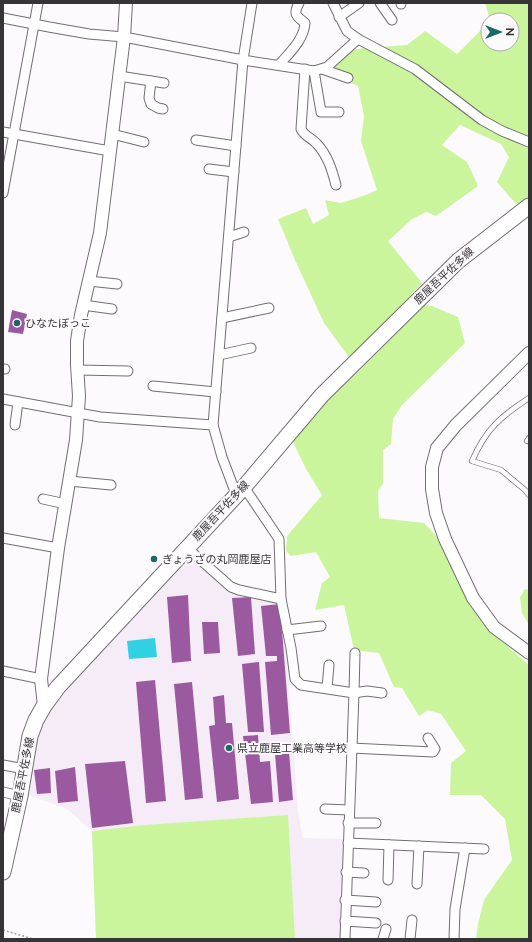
<svg xmlns="http://www.w3.org/2000/svg" width="532" height="942" font-family="Raleway,'Noto Sans JP',sans-serif">
<style>
.built{fill:#f5ecf8}
.green{fill:#caf59d}
.water{fill:#31d1e4}
.building{fill:#9b5aa0}
.lines{fill:none;stroke-linecap:round;stroke-linejoin:round}
.service-casing{stroke:#726e73;stroke-width:6}
.minor-casing{stroke:#726e73;stroke-width:11}
.tertiary-casing{stroke:#726e73;stroke-width:14}
.primary-casing{stroke:#726e73;stroke-width:17}
.path{stroke:#a3a1a4;stroke-width:1.5;stroke-dasharray:2 2;stroke-linecap:butt}
.service{stroke:#fff;stroke-width:4.5}
.minor{stroke:#fff;stroke-width:9}
.tertiary{stroke:#fff;stroke-width:12}
.primary{stroke:#fff;stroke-width:15}
.poi-dot{fill:#1b6867;stroke:#fdfafe;stroke-width:1.5}
.labels{text-anchor:middle;dominant-baseline:central;stroke-width:4;stroke-linejoin:round;paint-order:stroke}
.street-label{font-size:11px;fill:#363436;stroke:#fdfafe}
.poi-label{font-size:11px;fill:#363436;stroke:#fdfafe;text-anchor:start}
</style>
<rect width="100%" height="100%" fill="#fdfafe"/>
<polygon class="built" points="188,553 219,583 243,597 283,603 298,812 303,838 345,839 340,908 341,939 96,939 92,831 67,809 28,795 40,728 53,706"/>
<g class="green">
<polygon points="485,3 529,3 529,199 516,204 497,182 509,157 501,144 460,125 442,145 467,162 478,186 436,216 426,212 412,219 388,241 422,283 351,360 324,323 295,260 278,219 306,208 313,224 329,215 325,200 341,203 366,195 377,190 361,141 364,116 358,86 330,72 352,50 364,48 407,45 425,31 457,54 488,23 488,44 512,44 512,20 490,20"/>
<polygon points="424,305 432,306 458,317 465,343 402,405 393,419 391,444 383,450 383,484 378,491 379,518 424,523 437,537 445,549 486,625 505,644 529,665 529,939 476,939 478,924 484,900 512,860 505,819 481,795 450,795 451,763 466,751 441,714 428,710 419,716 402,688 394,687 379,653 354,650 344,605 315,610 322,583 330,577 316,552 291,556 286,551 287,536 322,495 306,469 292,440 333,394 360,370"/>
<polygon points="525,589 529,590 529,625 522,613 520,597"/>
<polygon points="288,815 295,939 96,939 92,831 145,825"/>
</g>
<polygon class="water" points="155,638 157,657 129,659 127,641"/>
<g class="building">
<polygon points="12,310 27,314 23,334 8,332"/>
<polygon points="188,595 191,661 172,663 167,597"/>
<polygon points="251,597 255,654 238,656 232,598"/>
<polygon points="280,604 290,733 271,735 265,662 277,661 277,656 266,656 261,606"/>
<polygon points="202,622 218,622 220,653 204,654"/>
<polygon points="259,662 264,732 248,732 242,664"/>
<polygon points="155,680 166,801 146,803 136,682"/>
<polygon points="192,682 203,798 185,800 174,684"/>
<polygon points="224,695 226,723 232,723 239,799 217,802 209,726 215,725 213,697"/>
<polygon points="258,735 260,762 270,761 273,802 251,804 243,736"/>
<polygon points="289,752 293,800 279,802 275,754"/>
<polygon points="125,761 133,823 92,828 85,764"/>
<polygon points="75,767 78,801 58,803 55,771"/>
<polygon points="50,768 51,793 37,794 34,770"/>
</g>
<g class="lines">
<defs>
<g id="service">
<path d="M529 398C500 417 486 429 472 461L501 470 525 490 529 495"/>
<polyline points="527,441 529,438"/>
</g>
<g id="minor">
<polyline points="333,3 347,31 358,39 415,69 482,120 502,131 529,142"/>
<polyline points="380,3 392,20"/>
<polyline points="401,3 401,4"/>
<polyline points="339,17 359,3"/>
<polyline points="3,18 49,27 89,34 124,37 243,60 314,71 327,67 358,39"/>
<path d="M279 65C289 53 304 40 305 23 296 16 293 14 299 3"/>
<path d="M305 69 301 129C304 136 312 138 317 144 328 156 332 170 336 185"/>
<polyline points="322,69 348,78"/>
<polyline points="314,71 321,112 339,112"/>
<polyline points="119,76 164,83"/>
<polyline points="151,81 149,98 151,104 158,108 163,109"/>
<polyline points="3,132 110,151"/>
<polyline points="112,134 144,142"/>
<polyline points="196,140 236,146"/>
<polyline points="209,169 234,172"/>
<polyline points="3,193 38,3"/>
<polyline points="229,237 244,232"/>
<polyline points="89,281 117,284"/>
<polyline points="83,305 112,309"/>
<polyline points="222,318 269,308"/>
<polyline points="219,355 251,348"/>
<polyline points="3,369 5,369"/>
<polyline points="77,370 128,371"/>
<polyline points="153,386 216,392"/>
<polyline points="3,399 100,417 213,425"/>
<polyline points="15,425 18,402"/>
<polyline points="69,481 111,485"/>
<polyline points="244,487 279,539 281,599 291,648 295,679 301,685 354,693 345,939"/>
<polyline points="236,494 222,457 213,425 243,60 252,3"/>
<polyline points="43,499 66,504"/>
<polyline points="3,538 58,548"/>
<polyline points="186,547 231,587 239,590 281,599"/>
<polyline points="287,630 321,626"/>
<polyline points="355,653 354,693 367,691 382,693"/>
<polyline points="3,671 41,679"/>
<polyline points="327,688 329,665"/>
<polyline points="351,748 433,752 435,749 428,738"/>
<polyline points="3,765 25,769"/>
<polyline points="3,792 20,796"/>
<polyline points="325,809 349,810"/>
<polyline points="348,823 376,823"/>
<polyline points="348,843 484,849"/>
<polyline points="346,872 364,873"/>
<polyline points="388,880 389,845"/>
<polyline points="417,884 419,846"/>
<polyline points="345,900 376,902"/>
<polyline points="345,921 376,923"/>
<polyline points="383,939 386,929"/>
<polyline points="410,939 412,920"/>
<polyline points="454,939 455,909 465,848"/>
</g>
<g id="tertiary">
<polyline points="529,353 456,425 437,448 432,467 432,489 436,513 445,539 473,598 494,627 529,653"/>
<polyline points="44,706 41,679 58,548 76,440 79,396 77,365 77,341 81,315 100,233 124,37 126,3"/>
</g>
<polyline id="primary" points="3,872 20,796 30,736 36,720 44,706 58,687 244,487 322,395 458,261 529,206"/>
</defs>
<use href="#service" class="service-casing"/>
<use href="#minor" class="minor-casing"/>
<use href="#tertiary" class="tertiary-casing"/>
<use href="#primary" class="primary-casing"/>
<polyline class="path" points="3,930 33,939"/>
<use href="#service" class="service"/>
<use href="#minor" class="minor"/>
<use href="#tertiary" class="tertiary"/>
<use href="#primary" class="primary"/>
</g>
<g class="poi-dot">
<circle cx="17" cy="323" r="4"/>
<circle cx="154" cy="559" r="4"/>
<circle cx="229" cy="748" r="4"/>
</g>
<g class="labels">
<g class="street-label">
<text transform="translate(444 276) rotate(-43)">鹿屋吾平佐多線</text>
<text transform="translate(221 511) rotate(-47)">鹿屋吾平佐多線</text>
<text transform="translate(23 775) rotate(-79)">鹿屋吾平佐多線</text>
</g>
<g class="poi-label">
<text x="25" y="323">ひなたぼっこ</text>
<text x="162" y="559">ぎょうざの丸岡鹿屋店</text>
<text x="237" y="748">県立鹿屋工業高等学校</text>
</g>
</g>
<rect width="532" height="942" fill="none" stroke="#363436" stroke-width="8"/>
<g transform="translate(500 32) rotate(90)"><circle r="19" fill="#fdfafe" stroke="#adabae"/>
<path d="M0-3L7 15L0 10L-7 15Z" fill="#1b6867"/>
<text y="-6" font-size="11" font-weight="bold" text-anchor="middle" fill="#363436">N</text>
</g>
</svg>
